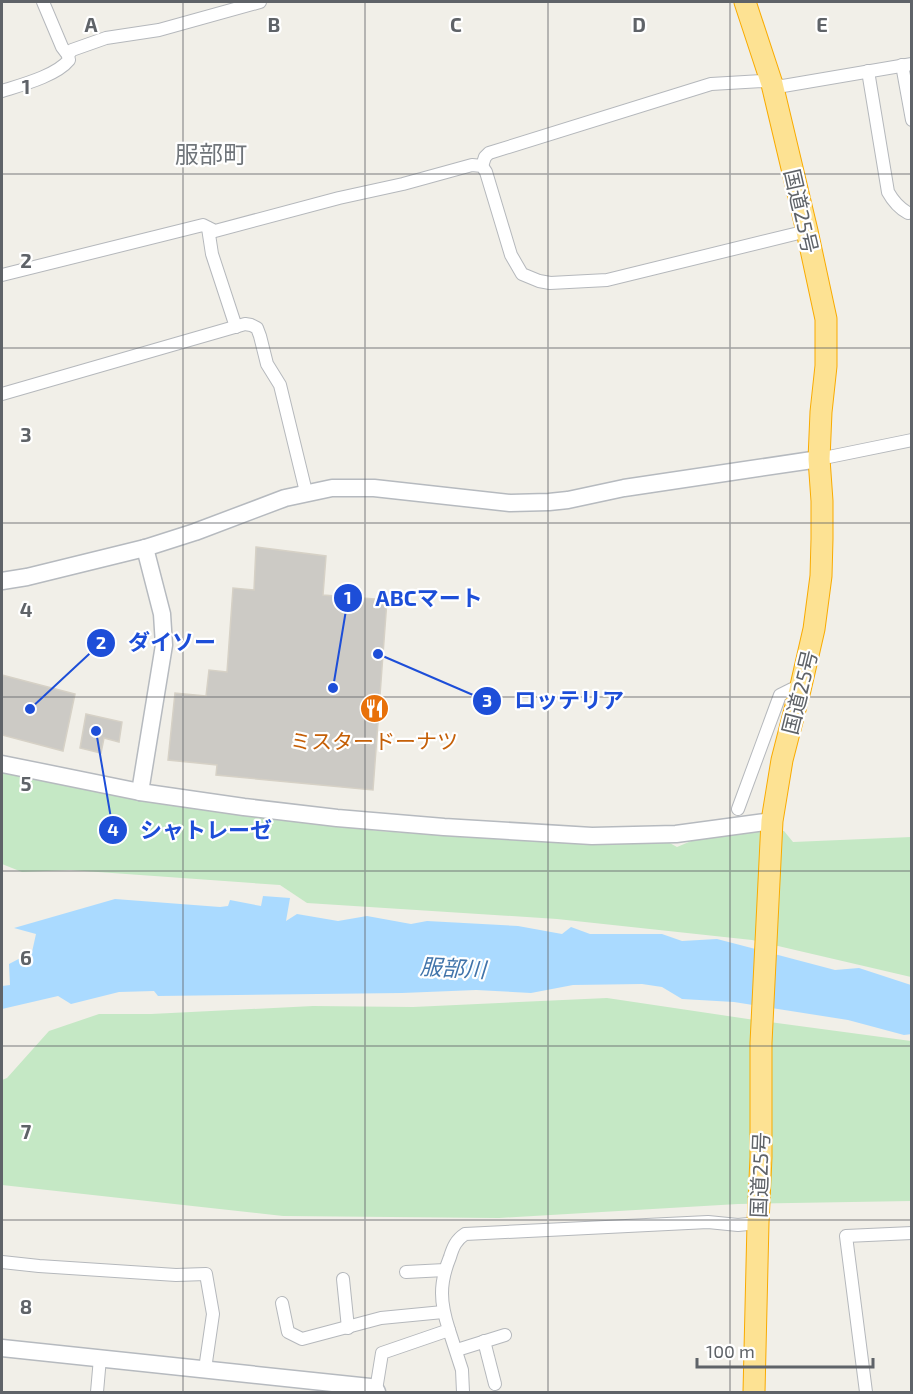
<svg xmlns="http://www.w3.org/2000/svg" width="913" height="1394" font-family="'Exo 2','Noto Sans JP',sans-serif">
<style>
.green{fill:#c5e8c5}
.water{fill:#aadaff}
.building{fill:#cccac5;stroke:#d6d1c6;stroke-width:1.5}
.lines{fill:none;stroke-linecap:round;stroke-linejoin:round}
.street-casing{stroke:#b5b8bc;stroke-width:14}
.secondary-casing{stroke:#b6babf;stroke-width:19}
.highway-casing{stroke:#f9ab00;stroke-width:23}
.street{stroke:#fff;stroke-width:12}
.secondary{stroke:#fff;stroke-width:16}
.highway{stroke:#fde293;stroke-width:21}
.grid{fill:none;stroke:#5f6368;stroke-width:1.5;stroke-opacity:0.55}
.labels{text-anchor:middle;dominant-baseline:central;stroke-width:4.5;stroke-linejoin:round;paint-order:stroke}
.street-label{font-size:21px;fill:#5f6368;stroke:#fff}
.food-label{font-size:21px;fill:#c56008;stroke:#fff}
.water-label{font-size:22px;font-style:italic;fill:#4174aa;stroke:#fff}
.quarter-label{font-size:24px;fill:#70757a;stroke:#fff}
.grid-label{font-size:20px;text-anchor:middle;font-weight:bold;fill:#5f6368;stroke:#fff;stroke-width:4.5;stroke-linejoin:round;paint-order:stroke}
.leader{fill:none;stroke:#1d4ed8;stroke-width:2}
.callout-dot{fill:#1d4ed8;stroke:#fff;stroke-width:2}
.mark-label{font-size:18px;text-anchor:middle;font-weight:bold;fill:#fff}
.callout-label{font-size:22px;text-anchor:middle;font-weight:bold;fill:#1d4ed8;stroke:#fff;stroke-width:4.5;stroke-linejoin:round;paint-order:stroke}
</style>
<rect width="100%" height="100%" fill="#f1efe8"/>
<g class="green">
<polygon points="2,771 141,801 379,831 523,841 630,843 666,841 677,847 696,839 760,831 784,831 793,842 911,837 911,977 752,940 557,919 307,903 280,885 70,870 22,872 2,864"/>
<polygon points="607,998 748,1019 911,1041 911,1201 738,1204 499,1218 283,1216 2,1185 2,1080 7,1078 49,1031 99,1014 151,1014 313,1006 413,1007"/>
</g>
<polygon class="water" points="263,896 290,898 286,921 297,914 338,921 367,916 411,924 427,921 518,926 562,934 571,927 590,934 662,934 682,941 717,939 835,970 859,968 911,985 912,1034 904,1035 848,1020 734,1002 682,999 662,987 642,984 573,985 531,993 476,990 402,993 158,996 154,991 119,992 71,1004 58,996 2,1009 2,986 10,985 9,964 32,952 36,934 14,928 115,899 220,907 228,906 230,900 261,906"/>
<g class="building">
<polygon points="256,547 326,556 323,595 387,600 373,790 216,775 217,765 168,760 175,693 206,696 209,670 227,672 233,588 254,590"/>
<polygon points="2,675 75,694 63,751 2,735"/>
<polygon points="86,714 122,722 119,742 104,738 101,753 80,748"/>
</g>
<g class="lines">
<defs>
<g id="street">
<polyline points="43,2 62,47 68,55"/>
<polyline points="902,65 912,120"/>
<path d="M868 71 888 192C893 201 899 208 908 213"/>
<path d="M2 91C21 85 56 76 69 60L68 55 72 50 106 38 159 30 260 2"/>
<polyline points="482,166 485,157 489,153 711,84 762,81 783,86 912,64"/>
<polyline points="208,228 212,254 236,327"/>
<polyline points="2,275 203,225 215,231 339,198 403,184 472,165 482,166 486,172 511,255 522,274 539,281 550,283 607,280 807,231"/>
<polyline points="2,394 245,324 251,325 257,328 260,336 267,364 280,385 306,492"/>
<polyline points="819,459 912,440"/>
<polyline points="738,809 780,695 792,689 800,690"/>
<polyline points="2,1262 39,1266 176,1275 206,1274 213,1314 205,1369"/>
<polyline points="406,1272 445,1270"/>
<polyline points="343,1279 348,1328"/>
<polyline points="282,1303 288,1332 302,1339 381,1318 443,1312"/>
<polyline points="449,1330 462,1370 463,1392"/>
<polyline points="484,1341 495,1384"/>
<polyline points="457,1350 505,1335"/>
<path d="M376 1390 382 1353 449 1330C440 1302 439 1284 450 1257 453 1247 456 1240 465 1234L708 1222 738 1225 758 1223"/>
<polyline points="97,1392 100,1358"/>
<polyline points="866,1392 846,1236 912,1233"/>
</g>
<g id="secondary">
<polyline points="2,581 27,577 145,548 195,532 285,498 332,488 374,488 510,503 549,502 568,500 624,488 819,459"/>
<polyline points="2,764 140,792 244,807 337,818 444,827 592,836 676,834 772,821"/>
<polyline points="140,792 164,645 162,614 145,548"/>
<polyline points="2,1348 370,1387 376,1390 377,1392"/>
</g>
<polyline id="highway" points="745,2 772,84 807,231 826,319 826,366 821,412 819,459 822,501 822,539 821,576 814,629 800,690 782,760 772,821 761,1043 761,1157 758,1223 754,1392"/>
</defs>
<use href="#street" class="street-casing"/>
<use href="#secondary" class="secondary-casing"/>
<use href="#highway" class="highway-casing"/>
<use href="#street" class="street"/>
<use href="#secondary" class="secondary"/>
<use href="#highway" class="highway"/>
</g>
<path class="grid" d="M183 2V1392M365 2V1392M548 2V1392M730 2V1392M2 174H912M2 348H912M2 523H912M2 697H912M2 871H912M2 1046H912M2 1220H912"/>
<defs>
<symbol id="restaurant-disc" viewBox="-11 -11 22 22"><circle r="9.5" fill="#e8710a" stroke="#fff"/><path d="M-5-6h1v4h1v-4h1v4h1v-4h1v5L-1.5 .5V6h-2V.5L-5-1ZM5-6V6H3V1.5H1.5Q1.5-4 5-6Z" fill="#fff"/></symbol>
</defs>
<g fill-rule="evenodd">
<use href="#restaurant-disc" x="358" y="692" width="33" height="33"/>
</g>
<g class="labels">
<g class="street-label">
<text transform="translate(802 211) rotate(77)">国道25号</text>
<text transform="translate(799 692) rotate(-76)">国道25号</text>
<text transform="translate(759 1175) rotate(-88)">国道25号</text>
</g>
<g class="food-label">
<text x="374" y="740">ミスタードーナツ</text>
</g>
<g class="water-label">
<text transform="translate(453 967) rotate(3)">服部川</text>
</g>
<g class="quarter-label">
<text x="211" y="153">服部町</text>
</g>
</g>
<g class="grid-label">
<text x="91" y="32">A</text>
<text x="274" y="32">B</text>
<text x="456" y="32">C</text>
<text x="639" y="32">D</text>
<text x="822" y="32">E</text>
<text x="26" y="94">1</text>
<text x="26" y="268">2</text>
<text x="26" y="442">3</text>
<text x="26" y="617">4</text>
<text x="26" y="791">5</text>
<text x="26" y="965">6</text>
<text x="26" y="1139">7</text>
<text x="26" y="1314">8</text>
</g>
<path class="leader" d="M333 688L348 598M30 709L101 643M378 654L487 701M96 731L113 830"/>
<g class="callout-dot">
<circle cx="333" cy="688" r="6"/>
<circle cx="30" cy="709" r="6"/>
<circle cx="378" cy="654" r="6"/>
<circle cx="96" cy="731" r="6"/>
<circle cx="348" cy="598" r="15"/>
<circle cx="101" cy="643" r="15"/>
<circle cx="487" cy="701" r="15"/>
<circle cx="113" cy="830" r="15"/>
</g>
<g class="mark-label">
<text x="348" y="604">1</text>
<text x="101" y="649">2</text>
<text x="487" y="707">3</text>
<text x="113" y="836">4</text>
</g>
<g class="callout-label">
<text x="429" y="606">ABCマート</text>
<text x="172" y="650">ダイソー</text>
<text x="569" y="708">ロッテリア</text>
<text x="206" y="838">シャトレーゼ</text>
</g>
<rect width="913" height="1394" fill="none" stroke="#5f6368" stroke-width="6"/>
<path d="M697 1358v9h176v-9" fill="none" stroke="#5f6368" stroke-width="3"/>
<text x="706" y="1358" font-size="18" fill="#5f6368" stroke="#ffffff" stroke-width="4.5" paint-order="stroke">100 m</text>
</svg>
